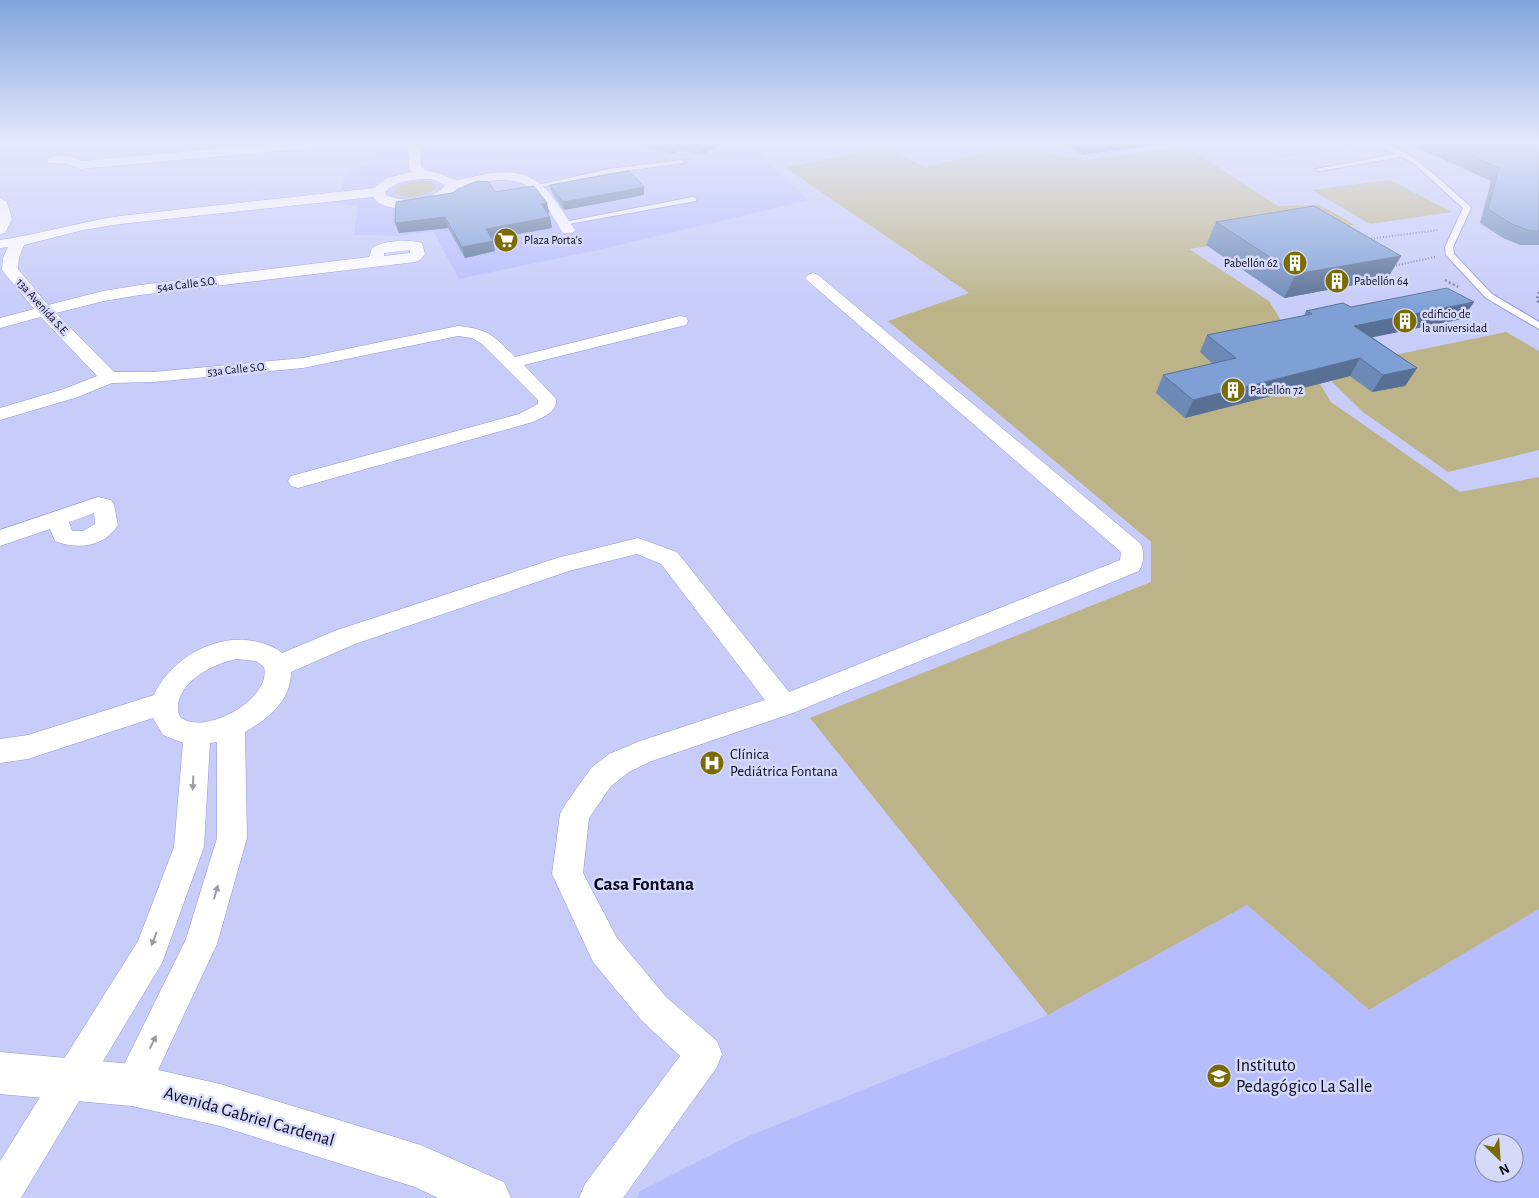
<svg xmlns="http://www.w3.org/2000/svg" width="1539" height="1198" font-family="'Alegreya Sans',sans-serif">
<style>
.built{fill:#b6bdfe;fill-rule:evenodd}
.green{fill:#bcb488}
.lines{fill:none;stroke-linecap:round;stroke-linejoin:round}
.service-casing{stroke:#9197df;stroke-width:2}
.minor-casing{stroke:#9197df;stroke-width:1}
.tertiary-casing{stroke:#9197df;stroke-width:1}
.path-far1{stroke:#74779b;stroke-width:2;stroke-dasharray:1 2;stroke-linecap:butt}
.path{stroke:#74779b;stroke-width:2.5;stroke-dasharray:2 2.5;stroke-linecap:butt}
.service{fill:#fff;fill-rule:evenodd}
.minor{fill:#fff;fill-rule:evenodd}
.tertiary{fill:#fff;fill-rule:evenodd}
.wall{fill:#6d8ab7}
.shaded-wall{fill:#597095}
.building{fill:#7fa0d5;stroke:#597095}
.oneway{fill:#9d9ca6}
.labels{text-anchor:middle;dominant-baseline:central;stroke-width:5;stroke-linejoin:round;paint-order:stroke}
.far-poi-label{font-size:12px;fill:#090821;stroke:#d6daf9;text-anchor:start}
.far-street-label{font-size:12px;fill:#090821;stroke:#d6daf9}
.poi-label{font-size:15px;fill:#090821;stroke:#d6daf9;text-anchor:start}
.near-poi-label{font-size:18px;fill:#090821;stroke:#d6daf9;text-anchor:start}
.near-street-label{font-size:18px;fill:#090821;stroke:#d6daf9}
.near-neighbourhood-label{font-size:19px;font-weight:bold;fill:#090821;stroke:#d6daf9}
</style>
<rect width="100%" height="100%" fill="#c7ccf9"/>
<g class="built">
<polygon points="396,141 750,141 752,148 809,200 598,250 459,279 433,231 401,236 354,235 358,206 339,203 345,172 376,163 379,146"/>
<path d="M1247 905 1369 1010 1539 909V1198H637L640 1191 749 1136 1048 1015ZM1484 1143H1514V1173H1484Z"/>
</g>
<g class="green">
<polygon points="880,147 926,167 1005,148 1046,152 1083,160 1187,147 1278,206 1320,205 1355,225 1189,249 1269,301 1331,402 1460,492 1539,477 1539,909 1369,1010 1247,905 1048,1015 810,718 1151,582 1151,542 888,321 969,293 786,168"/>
<polygon points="1390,180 1452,212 1370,224 1312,190"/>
<path d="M413 181H428L436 185 435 190C422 196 406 201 394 192L398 186Z"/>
<polygon points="1506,332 1539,351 1539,450 1448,472 1363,412 1332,382 1346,365"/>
</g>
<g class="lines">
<defs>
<g id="service">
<path d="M1370 141C1404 141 1445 185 1470 206L1471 208 1453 247 1454 254 1492 294 1539 322V329L1486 298 1446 255 1445 247 1463 208 1412 162 1401 157 1319 171 1316 169 1395 154Z"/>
<polygon points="682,160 684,161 684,163 609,173 536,188 533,186 609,169"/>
<polygon points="693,197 697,199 696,201 563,225 559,223"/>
</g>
<g id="minor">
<path d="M301 141H351L345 145 80 169 68 164 48 163 46 160C54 152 72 156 82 161Z"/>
<path d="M408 141H420L421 166 426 171C437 171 452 180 458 180 470 178 481 174 493 173 540 167 552 196 575 230L573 233H563C555 221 549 208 540 197 518 170 485 182 457 188 442 207 387 218 373 197L120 224 83 230 24 245 19 258 18 269 48 305 103 291 140 285 369 257 372 248C384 240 408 239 422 243L425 254 420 260 415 262 140 295 104 301 56 313 114 372H153L303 358 458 326C489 329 494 336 515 357L680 316 686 317 688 321 686 325 524 365 556 399C557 413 544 416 533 422L298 488 291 486 288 481 291 476 519 414 538 404V400L482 344 472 338 458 336 303 368 153 382 112 383 78 397 0 420V408L64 389 97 376 41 317 0 328V318L34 309 2 270 3 258 8 247 0 248V240C41 234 79 222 120 216L374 188 387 178 412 172 409 167ZM422 179H432L445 185C432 202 404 203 386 195L385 192C395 182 408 180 422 179ZM410 250V253L384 256V253Z"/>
<polygon points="0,198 7,202 12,219 5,233 0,234"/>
<path d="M813 273 818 275 1140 543C1145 552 1144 562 1139 571L793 713 649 762 629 772 611 786 589 818 583 873 617 938 666 997 717 1041 722 1054 717 1067 623 1198H579L585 1184 680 1056 642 1021 593 962 552 874 560 814 565 805 591 768 609 754 640 741 765 700 661 564 637 554 569 571 355 644 291 672C291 701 268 719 245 732L247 838 217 944 145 1098 132 1103 119 1098 114 1085 186 939 217 838V742L210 743 204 847 162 963 21 1198H0V1161L138 941 174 847 183 743 163 735 153 718 28 759 0 763V739L28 735 154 695C171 657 220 630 262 643 269 645 276 648 282 653L337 630 557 558 638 538 677 552 789 692 1120 560 1121 552 808 281 805 278 808 275ZM237 659 256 661 264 667C272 699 207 734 183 719 178 716 178 711 178 706 180 680 215 663 237 659Z"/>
<path d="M98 497 111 500 114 505 118 525C105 547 77 550 55 541L50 529 0 546V530ZM94 513 95 524 83 531H72L69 522Z"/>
</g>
<polygon id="tertiary" points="0,1052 132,1064 220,1084 421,1145 504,1182 511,1198 438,1198 415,1187 220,1126 132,1106 0,1094"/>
</defs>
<use href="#service" class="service-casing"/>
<use href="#minor" class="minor-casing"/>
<use href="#tertiary" class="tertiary-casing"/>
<g class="path-far1">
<polyline points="1256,141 1282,156 1361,144"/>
<polyline points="1368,239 1439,230"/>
<polyline points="1393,266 1435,257"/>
</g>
<g class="path">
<polyline points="1445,280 1458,287"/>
<polyline points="1539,292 1537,299 1539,304"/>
</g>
<use href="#service" class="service"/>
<use href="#minor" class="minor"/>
<use href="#tertiary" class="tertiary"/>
</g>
<g class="wall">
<polygon points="638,141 729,141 701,155 681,150 672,154 638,145"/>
<polygon points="1063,141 1184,141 1081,155"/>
<polygon points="1325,141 1356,141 1331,145"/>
<polygon points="1402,141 1539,141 1539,245 1520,245 1503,238 1480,223 1491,181"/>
<polygon points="550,185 644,195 564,210 552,193"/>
<polygon points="495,192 547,203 549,213 547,214 550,217 552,228 491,239 495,251 465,258 448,228 399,233 452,193"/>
<polygon points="1216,222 1401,256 1387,279 1284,298 1206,245"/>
<polygon points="1474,302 1462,319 1372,337 1417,368 1405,386 1372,392 1350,376 1185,418 1156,393 1163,375 1213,364 1200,352 1207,335 1304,316 1306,311 1351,307"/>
</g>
<g class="shaded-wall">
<polygon points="713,141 729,141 701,155 701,148"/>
<polygon points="1131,141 1184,141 1081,155 1083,147"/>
<polygon points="1333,141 1356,141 1331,145"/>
<polygon points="680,142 681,150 672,154 671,147"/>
<polygon points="644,187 644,195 564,210 563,202"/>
<polygon points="547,203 549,213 543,214 541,204"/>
<polygon points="445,217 448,228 399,233 395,223"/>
<polygon points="550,217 552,228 488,239 486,229"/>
<polygon points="493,241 495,251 465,258 462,247"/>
<polygon points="1401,256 1387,279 1284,298 1296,274"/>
<polygon points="1474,302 1462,319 1345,343 1354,326"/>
<polygon points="1360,358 1350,376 1185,418 1193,400"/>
<polygon points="1417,368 1405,386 1372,392 1383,375"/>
</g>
<g class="building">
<polygon points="651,141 713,141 701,148 680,142 671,147"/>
<polygon points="1075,141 1131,141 1083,147"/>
<polygon points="1438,141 1539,141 1539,231 1530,231 1512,224 1488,209 1499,168"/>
<polygon points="629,171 644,187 563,202 550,185"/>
<polygon points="478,181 489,182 495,192 534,186 547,203 541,204 550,217 486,229 493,241 462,247 445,217 395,223 396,202 452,193 469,184"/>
<polygon points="1314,206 1401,256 1296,274 1216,222"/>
<polygon points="1447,288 1474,302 1354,326 1417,368 1383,375 1360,358 1193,400 1163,375 1236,358 1207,335 1312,314 1306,311 1343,303 1351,307"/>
</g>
<defs><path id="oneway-solid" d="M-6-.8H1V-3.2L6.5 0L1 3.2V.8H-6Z" transform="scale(1.25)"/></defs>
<g class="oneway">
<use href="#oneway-solid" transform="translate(193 783) rotate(93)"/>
<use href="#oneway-solid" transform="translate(216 892) rotate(-74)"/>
<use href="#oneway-solid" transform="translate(154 939) rotate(111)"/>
<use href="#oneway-solid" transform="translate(153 1042) rotate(-64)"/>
</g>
<linearGradient id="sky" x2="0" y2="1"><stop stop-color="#82a5dc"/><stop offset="0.46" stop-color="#e6e8fc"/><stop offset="1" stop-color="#e6e8fc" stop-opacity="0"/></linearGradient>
<rect width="1539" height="309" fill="url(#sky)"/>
<defs>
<symbol id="supermarket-disc" viewBox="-11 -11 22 22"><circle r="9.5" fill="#7a6b03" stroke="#d6daf9"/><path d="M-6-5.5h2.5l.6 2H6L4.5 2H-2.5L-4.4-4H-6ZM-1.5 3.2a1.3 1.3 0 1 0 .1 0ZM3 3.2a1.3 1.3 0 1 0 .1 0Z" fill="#fff"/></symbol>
<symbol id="building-disc" viewBox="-11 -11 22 22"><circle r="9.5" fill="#7a6b03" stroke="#d6daf9"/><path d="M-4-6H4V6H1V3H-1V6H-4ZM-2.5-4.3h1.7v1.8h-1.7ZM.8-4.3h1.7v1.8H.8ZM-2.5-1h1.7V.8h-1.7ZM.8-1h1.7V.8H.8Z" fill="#fff"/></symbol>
<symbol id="hospital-disc" viewBox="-11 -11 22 22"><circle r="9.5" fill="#7a6b03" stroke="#d6daf9"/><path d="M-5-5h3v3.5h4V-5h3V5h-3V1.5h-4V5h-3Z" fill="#fff"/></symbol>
<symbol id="school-disc" viewBox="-11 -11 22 22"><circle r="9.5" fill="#7a6b03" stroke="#d6daf9"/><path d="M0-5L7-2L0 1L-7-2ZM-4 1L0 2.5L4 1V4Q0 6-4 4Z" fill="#fff"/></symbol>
</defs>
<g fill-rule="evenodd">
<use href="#supermarket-disc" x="492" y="226" width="28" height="28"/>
<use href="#building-disc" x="1281" y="249" width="28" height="28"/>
<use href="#building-disc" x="1323" y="267" width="28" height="28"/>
<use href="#building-disc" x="1391" y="307" width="28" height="28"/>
<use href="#building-disc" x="1219" y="376" width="28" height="28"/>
<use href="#hospital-disc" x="698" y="749" width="28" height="28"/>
<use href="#school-disc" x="1205" y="1062" width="28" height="28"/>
</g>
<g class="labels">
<g class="far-poi-label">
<text x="524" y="240">Plaza Porta's</text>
<text x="1278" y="263" text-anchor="end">Pabellón 62</text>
<text x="1354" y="281">Pabellón 64</text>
<text x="1422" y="314">edificio de<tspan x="1422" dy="14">la universidad</tspan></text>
<text x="1250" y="390">Pabellón 72</text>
</g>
<g class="far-street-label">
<text transform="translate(187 284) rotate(-7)">54a Calle S.O.</text>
<text transform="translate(43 307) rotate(48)">13a Avenida S.E.</text>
<text transform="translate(237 369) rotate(-6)">53a Calle S.O.</text>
</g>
<g class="poi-label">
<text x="730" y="754">Clínica<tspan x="730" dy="17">Pediátrica Fontana</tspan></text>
</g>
<g class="near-poi-label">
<text x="1236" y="1066">Instituto<tspan x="1236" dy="21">Pedagógico La Salle</tspan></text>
</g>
<g class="near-street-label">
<text transform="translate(249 1117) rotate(16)">Avenida Gabriel Cardenal</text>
</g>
<g class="near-neighbourhood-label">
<text x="644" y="884">Casa Fontana</text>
</g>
</g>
<g transform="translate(1499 1158) rotate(155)"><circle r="24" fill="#d6daf9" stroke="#8486a3"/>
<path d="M0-4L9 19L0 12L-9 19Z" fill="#7a6b03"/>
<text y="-8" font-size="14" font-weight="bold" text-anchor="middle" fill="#090821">N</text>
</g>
</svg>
